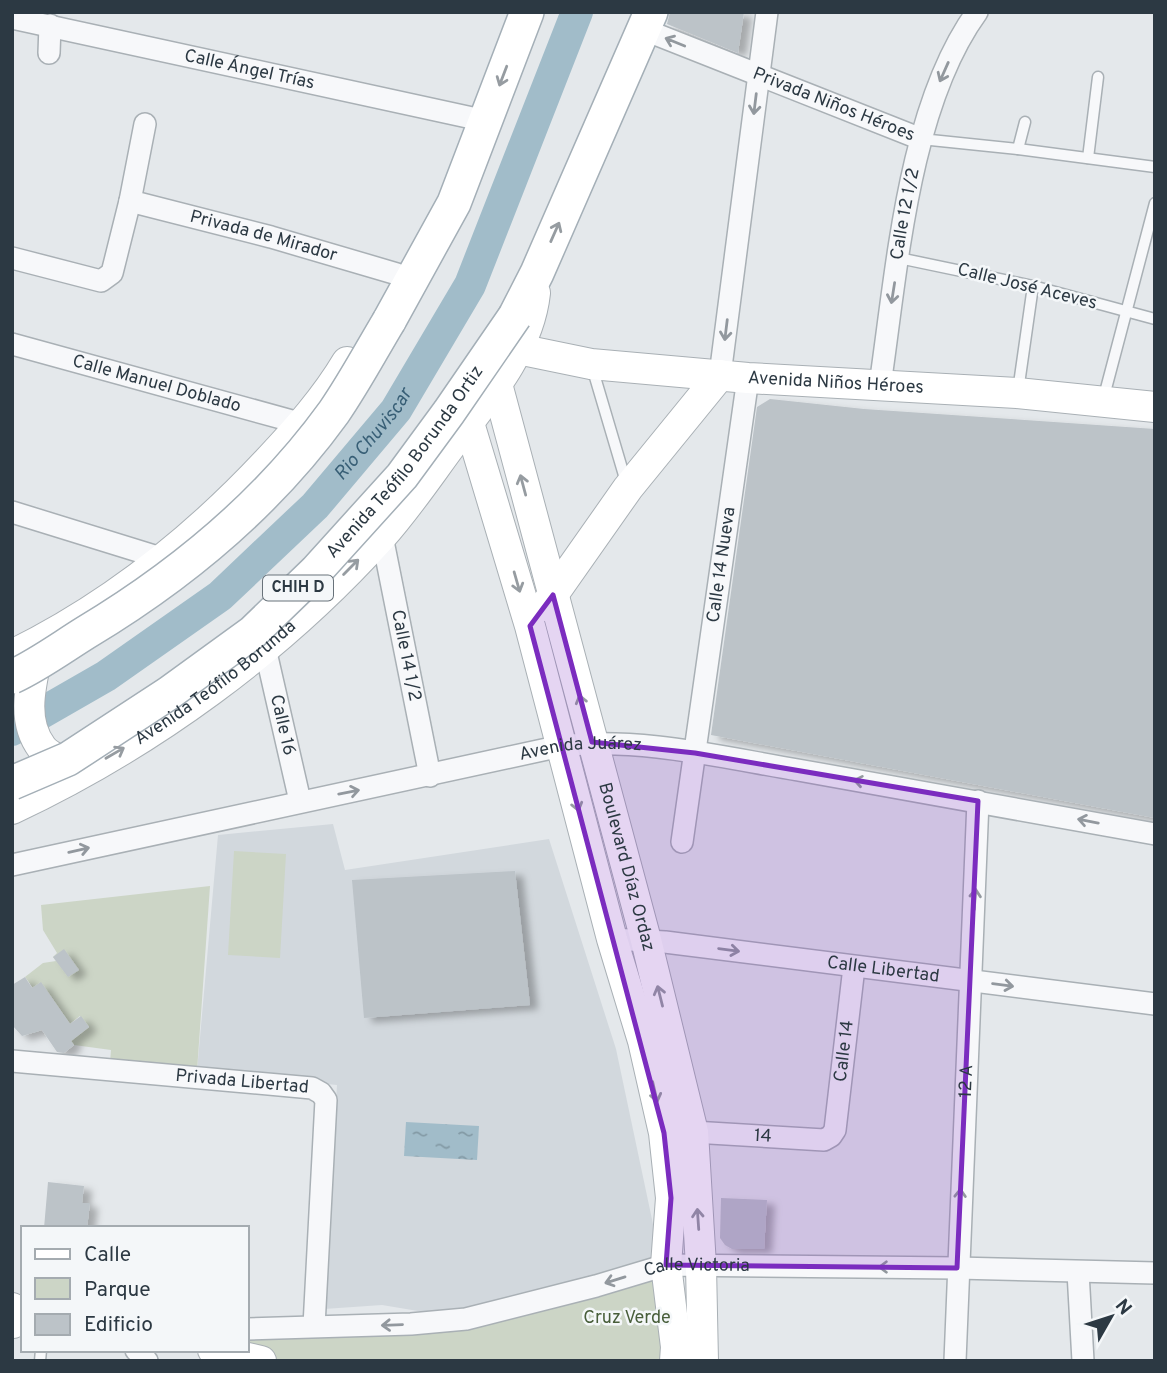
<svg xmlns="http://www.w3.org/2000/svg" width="1167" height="1373" font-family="Overpass,sans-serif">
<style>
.built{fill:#d2d8dd}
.park{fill:#ccd5c6}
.water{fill:url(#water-ripples)}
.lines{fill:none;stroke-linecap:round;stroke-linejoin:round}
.river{stroke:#a1bcc9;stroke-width:32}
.building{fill:#bcc3c8;filter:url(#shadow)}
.lane-casing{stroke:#a9b0b5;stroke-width:13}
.street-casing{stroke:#a9b0b5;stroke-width:24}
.secondary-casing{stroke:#a9b0b5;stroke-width:32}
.primary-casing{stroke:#a4afb7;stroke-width:36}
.lane{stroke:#f7f8fa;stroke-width:10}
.street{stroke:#f7f8fa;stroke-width:21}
.secondary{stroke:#fff;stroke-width:30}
.primary{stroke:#fff;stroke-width:33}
.primary-bridge-casing{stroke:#a4afb7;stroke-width:36;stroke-linecap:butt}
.primary-bridge{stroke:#fff;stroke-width:33}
.oneway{stroke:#92989e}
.oneway2{stroke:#969ca1}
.marked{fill:#7b2cbf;fill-opacity:0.2;stroke:#7b2cbf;stroke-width:5;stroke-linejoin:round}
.labels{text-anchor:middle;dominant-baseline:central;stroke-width:5;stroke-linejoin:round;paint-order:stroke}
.shield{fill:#f4f7f9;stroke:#68727a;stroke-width:2}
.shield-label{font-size:16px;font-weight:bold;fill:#2c3943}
.street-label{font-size:18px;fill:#2c3943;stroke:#f4f7f9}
.park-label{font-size:18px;fill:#485e3a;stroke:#f4f7f9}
.water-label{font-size:19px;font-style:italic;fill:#385f76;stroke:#f4f7f9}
</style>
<defs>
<pattern id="water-ripples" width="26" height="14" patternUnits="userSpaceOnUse" patternTransform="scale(1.75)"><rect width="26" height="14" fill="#a1bcc9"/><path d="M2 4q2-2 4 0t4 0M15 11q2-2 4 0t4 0" fill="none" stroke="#839aa5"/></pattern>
<filter id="shadow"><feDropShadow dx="8" dy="4.5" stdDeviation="3.5" flood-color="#0004"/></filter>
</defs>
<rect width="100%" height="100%" fill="#e4e8eb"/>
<polygon class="built" points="333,824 345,870 549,839 616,1049 661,1262 466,1319 382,1305 324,1309 337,1085 197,1071 218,835"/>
<g class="park">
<polygon points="234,851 286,854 280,958 228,955"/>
<polygon points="210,886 197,1071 110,1063 111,1050 74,1045 71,1041 89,1027 80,1016 70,1024 41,983 33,988 25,977 43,963 56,961 53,957 57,953 43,930 41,905"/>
<polygon points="665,1265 675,1361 261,1361 247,1350 247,1329 466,1319"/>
</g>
<polygon class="water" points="406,1122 479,1126 477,1160 404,1156"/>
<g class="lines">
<path class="river" id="s1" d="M12 730 106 676 220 596 315 506 396 410 470 285 577 12"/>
</g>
<g class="building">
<polygon points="670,12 744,12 738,53 667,24"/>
<polygon points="770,399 864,409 1155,429 1155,818 711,735 757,407"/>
<polygon points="515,871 530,1005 364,1018 352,880"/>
<polygon points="64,949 79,970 68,977 53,957"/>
<polygon points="25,977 32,988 41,982 70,1024 81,1016 89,1027 71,1041 74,1045 64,1053 57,1052 42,1030 22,1036 12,1025 12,985"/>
<polygon points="48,1182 84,1186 82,1203 90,1203 87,1228 44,1228"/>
<polygon points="721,1198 767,1200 764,1249 732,1249 725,1245 720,1238"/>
</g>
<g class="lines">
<defs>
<g id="lane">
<polyline points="921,139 1018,149 1155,167"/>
<polyline points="1018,149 1025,122"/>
<polyline points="1088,158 1098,77"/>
<polyline points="899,258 1033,286 1155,319"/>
<polyline points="592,367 626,482"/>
<polyline points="1018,391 1033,286"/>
<polyline points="1103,400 1155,203"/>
<polyline points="40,1361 41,1350"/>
</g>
<g id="street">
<path id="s2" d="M12 18 486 121"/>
<path id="s3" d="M645 30 921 139"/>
<polyline points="49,53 50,25"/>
<path id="s4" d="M130 201 271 237 397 274"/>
<polyline points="12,258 101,281 112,273 130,201 145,124"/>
<path id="s5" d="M12 344 303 424"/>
<polyline points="720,375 767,12"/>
<path id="s6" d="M880 385C897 270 908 107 977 12"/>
<polyline points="12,512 164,559"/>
<path id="s7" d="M382 536 430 776"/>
<path id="s8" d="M265 648 300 801"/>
<path id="s9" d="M682 842 748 378"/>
<path id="s10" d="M12 865 561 746C640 737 720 757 798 770 917 791 1036 812 1155 834"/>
<path id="s11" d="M612 939 665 942 1155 1004"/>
<path id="s12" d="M12 1061 312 1088 321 1093 326 1100 314 1326"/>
<path id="s13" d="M693 1132 824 1140 831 1136 835 1130 854 967"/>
<polyline points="1078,1272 1083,1361"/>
<path id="s14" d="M247 1329 411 1324 466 1319 596 1286 666 1265 957 1268 1155 1273"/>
<polyline points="136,1350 147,1361"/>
<path id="s15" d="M955 1361 978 801"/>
</g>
<g id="secondary">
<path id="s16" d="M518 349 591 364 748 378 1017 393 1155 407"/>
<path id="s17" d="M497 384 646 940 693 1132 701 1266 703 1361"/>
<polyline points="469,423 530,626 612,939 643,1041 664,1133 671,1198 666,1265 676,1347 675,1361"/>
<polyline points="545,606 628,488 720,375"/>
<path d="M39 646C33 678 19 718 42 748 50 758 68 764 80 770"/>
<path d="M12 655C108 608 194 540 267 462 297 430 325 399 347 362"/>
<path id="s18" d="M12 809C150 744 279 650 381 537 408 507 431 472 455 440 488 397 529 349 535 293"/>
<polyline points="12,1308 13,1323"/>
<polyline points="213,1350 261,1361"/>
</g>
<g id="primary">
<polyline points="515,316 537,273 651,12"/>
<polyline points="389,321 454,203 527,12"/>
</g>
</defs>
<use href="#lane" class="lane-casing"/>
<use href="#street" class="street-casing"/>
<use href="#secondary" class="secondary-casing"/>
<use href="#primary" class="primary-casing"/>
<use href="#lane" class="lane"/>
<use href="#street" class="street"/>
<use href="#secondary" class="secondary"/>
<use href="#primary" class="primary"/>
<defs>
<g id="primary-bridge">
<path d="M12 677C38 665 61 648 85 633 180 576 269 502 334 412 354 383 371 351 389 321"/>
<path id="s19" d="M12 783 68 759 169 693 253 632 316 571 402 476 449 412 515 316"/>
</g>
</defs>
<use href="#primary-bridge" class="primary-bridge-casing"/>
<use href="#primary-bridge" class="primary-bridge"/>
</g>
<defs><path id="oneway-shaft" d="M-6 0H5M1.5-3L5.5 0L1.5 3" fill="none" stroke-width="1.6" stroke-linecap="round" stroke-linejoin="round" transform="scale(1.75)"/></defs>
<g class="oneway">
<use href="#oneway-shaft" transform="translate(675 42) rotate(-158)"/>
<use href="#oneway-shaft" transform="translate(944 72) rotate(114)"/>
<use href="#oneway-shaft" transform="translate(755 104) rotate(97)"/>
<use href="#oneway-shaft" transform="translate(893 293) rotate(99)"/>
<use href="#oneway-shaft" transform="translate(726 330) rotate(97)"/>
<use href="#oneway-shaft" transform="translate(864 782) rotate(-170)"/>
<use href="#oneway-shaft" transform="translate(349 792) rotate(-11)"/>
<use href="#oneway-shaft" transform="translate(1088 821) rotate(-169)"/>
<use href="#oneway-shaft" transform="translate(79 850) rotate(-13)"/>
<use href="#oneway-shaft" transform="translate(975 899) rotate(-86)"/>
<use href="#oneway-shaft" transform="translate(729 950) rotate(8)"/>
<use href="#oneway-shaft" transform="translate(1003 985) rotate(7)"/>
<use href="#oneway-shaft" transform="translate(960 1199) rotate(-88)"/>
<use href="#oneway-shaft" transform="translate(889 1267) rotate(-180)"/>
<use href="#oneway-shaft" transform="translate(615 1280) rotate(163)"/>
<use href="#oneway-shaft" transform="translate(392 1325) rotate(178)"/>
</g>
<g class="oneway2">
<use href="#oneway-shaft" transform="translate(503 76) rotate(111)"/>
<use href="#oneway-shaft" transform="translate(555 232) rotate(-66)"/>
<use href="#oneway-shaft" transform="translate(523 485) rotate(-105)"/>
<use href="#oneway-shaft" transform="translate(351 567) rotate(-45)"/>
<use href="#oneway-shaft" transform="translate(517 582) rotate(74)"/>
<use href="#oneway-shaft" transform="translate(582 705) rotate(-105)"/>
<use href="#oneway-shaft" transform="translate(115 753) rotate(-30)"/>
<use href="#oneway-shaft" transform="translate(576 801) rotate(75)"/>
<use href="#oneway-shaft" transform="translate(660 996) rotate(-104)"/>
<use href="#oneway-shaft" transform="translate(655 1092) rotate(77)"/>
<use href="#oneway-shaft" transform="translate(698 1219) rotate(-94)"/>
</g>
<path class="marked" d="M553 595 592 742 695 753 978 801 957 1268 666 1265 671 1198 664 1133 530 626Z"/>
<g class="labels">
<rect class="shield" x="263" y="575.5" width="70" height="25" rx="5"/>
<g class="shield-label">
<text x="298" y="588">CHIH D</text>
</g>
<g class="street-label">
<text stroke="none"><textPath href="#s2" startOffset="243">Calle Ángel Trías</textPath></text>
<text stroke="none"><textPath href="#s3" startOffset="203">Privada Niños Héroes</textPath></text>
<text stroke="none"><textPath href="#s6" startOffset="173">Calle 12 1/2</textPath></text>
<text stroke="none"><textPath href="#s4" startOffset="138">Privada de Mirador</textPath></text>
<text transform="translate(1027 287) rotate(14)">Calle José Aceves</text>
<text stroke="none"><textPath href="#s16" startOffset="320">Avenida Niños Héroes</textPath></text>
<text stroke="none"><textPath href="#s5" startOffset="150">Calle Manuel Doblado</textPath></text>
<text stroke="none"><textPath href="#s19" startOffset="514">Avenida Teófilo Borunda Ortiz</textPath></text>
<text stroke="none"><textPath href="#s9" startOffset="280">Calle 14 Nueva</textPath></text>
<text stroke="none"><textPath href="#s7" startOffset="122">Calle 14 1/2</textPath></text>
<text stroke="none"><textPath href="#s18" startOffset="240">Avenida Teófilo Borunda</textPath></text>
<text stroke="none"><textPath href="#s8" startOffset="79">Calle 16</textPath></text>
<text stroke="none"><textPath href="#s10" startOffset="581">Avenida Juárez</textPath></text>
<text stroke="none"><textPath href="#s17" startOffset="500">Boulevard Díaz Ordaz</textPath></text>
<text stroke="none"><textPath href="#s11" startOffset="273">Calle Libertad</textPath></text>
<text stroke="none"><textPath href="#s13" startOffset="226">Calle 14</textPath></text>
<text stroke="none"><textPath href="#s15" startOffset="280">12 A</textPath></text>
<text stroke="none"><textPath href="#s12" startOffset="231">Privada Libertad</textPath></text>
<text stroke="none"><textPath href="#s13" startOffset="70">14</textPath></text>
<text stroke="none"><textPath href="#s14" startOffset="457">Calle Victoria</textPath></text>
</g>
<g class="park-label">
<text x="627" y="1318">Cruz Verde</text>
</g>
<g class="water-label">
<text stroke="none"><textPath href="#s1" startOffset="471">Rio Chuviscar</textPath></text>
</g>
</g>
<rect width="1167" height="1373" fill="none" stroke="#2c3943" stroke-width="28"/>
<rect x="21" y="1226" width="228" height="126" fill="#f4f7f9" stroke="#a4abb0" stroke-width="2"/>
<rect x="35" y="1249" width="35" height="10" fill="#ffffff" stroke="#a4abb0" stroke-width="2"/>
<text x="84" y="1261" font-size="21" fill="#2c3943">Calle</text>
<rect x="35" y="1278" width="35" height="21" fill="#ccd5c6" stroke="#a4abb0" stroke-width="2"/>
<text x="84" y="1296" font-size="21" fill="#2c3943">Parque</text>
<rect x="35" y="1314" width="35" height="21" fill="#bcc3c8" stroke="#a4abb0" stroke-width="2"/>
<text x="84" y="1331" font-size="21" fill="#2c3943">Edificio</text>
<g transform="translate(1111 1317) rotate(51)" stroke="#f4f7f9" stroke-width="5" paint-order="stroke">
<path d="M0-5L12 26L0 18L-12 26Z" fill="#2c3943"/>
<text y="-10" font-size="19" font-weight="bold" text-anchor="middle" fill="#2c3943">N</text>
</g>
</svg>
